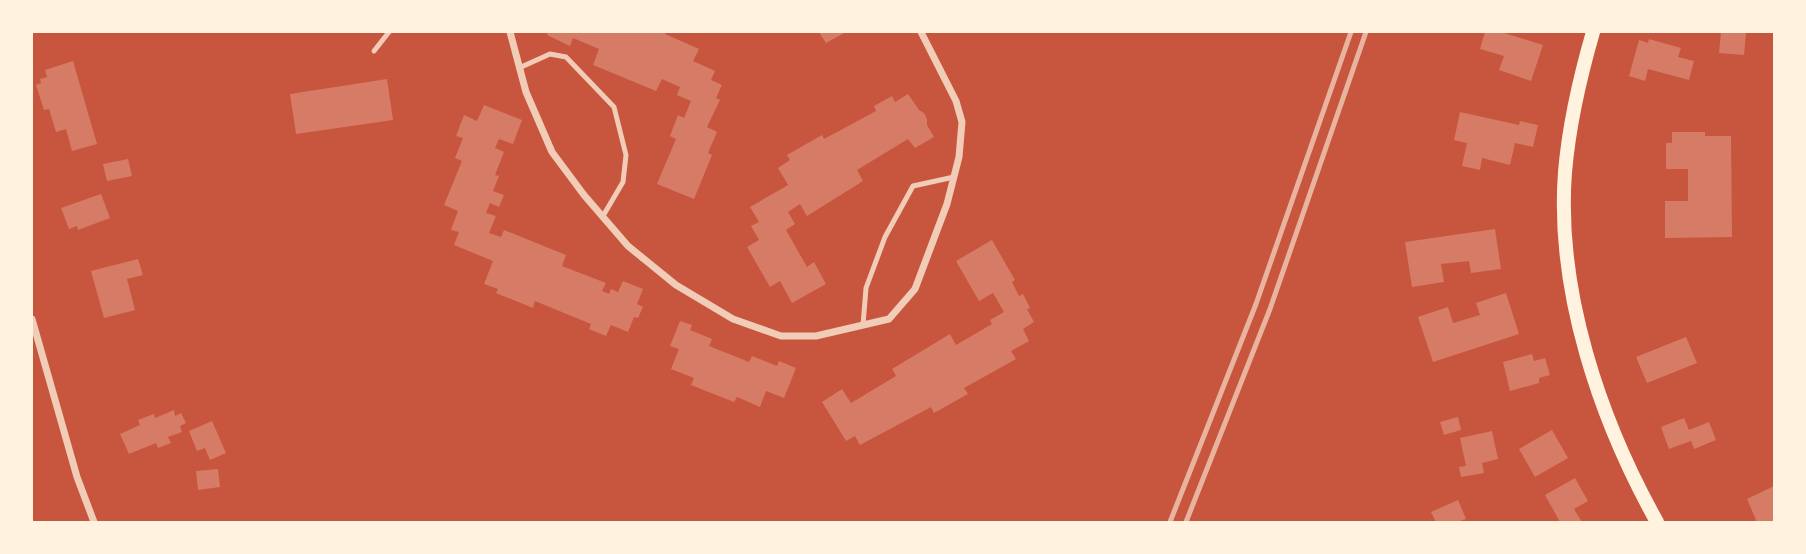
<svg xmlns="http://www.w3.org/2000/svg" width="1806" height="554" font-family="Arial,sans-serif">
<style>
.building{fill:#d67c66}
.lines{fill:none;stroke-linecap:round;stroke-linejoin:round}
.service{stroke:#f1ccb7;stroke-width:5}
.minor{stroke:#f1ccb7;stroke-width:7}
.secondary{stroke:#fff3e0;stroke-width:14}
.rail{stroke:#e9b49f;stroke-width:5}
</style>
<rect width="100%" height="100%" fill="#c8553d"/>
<g class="building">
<polygon points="548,32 666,32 665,34 699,49 693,61 715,71 711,80 722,85 716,98 720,100 707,127 717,132 708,153 712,155 694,199 657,184 676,139 670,136 678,115 684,118 691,101 677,95 680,87 662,79 656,91 593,65 599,49 573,38 570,46 547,35"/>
<polygon points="819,32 846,32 826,43"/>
<polygon points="1485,32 1501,32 1543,45 1531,81 1499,70 1504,56 1480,49"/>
<polygon points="1721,32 1746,33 1744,55 1719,53"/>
<polygon points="1649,39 1681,48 1678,57 1694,61 1689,80 1648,69 1645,81 1629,76 1639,40 1648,43"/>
<polygon points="73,61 97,144 72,151 66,129 56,132 49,109 44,110 36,85 41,83 40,79 47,77 45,70"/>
<polygon points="387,79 393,120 296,134 290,94"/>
<polygon points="908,94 919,110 924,113 927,119 927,125 934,137 915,148 908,139 857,170 863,181 807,216 800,204 788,212 795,224 786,230 807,267 814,262 826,284 792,303 780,281 770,287 747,247 759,240 751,226 759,222 750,207 788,185 778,168 790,160 787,155 822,135 824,139 876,111 874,106 892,96 895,102"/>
<polygon points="484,105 522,120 513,144 499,139 495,148 504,152 495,175 499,176 493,191 504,195 499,207 490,203 486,213 496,216 489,233 501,237 504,230 566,255 562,266 606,283 602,291 609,294 611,289 618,292 623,281 643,289 637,304 643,307 638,318 634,317 628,332 611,325 606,336 589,329 591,324 535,301 533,308 496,293 498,289 484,284 493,261 454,245 459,232 451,230 458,211 444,205 462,161 455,158 463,138 456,136 464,115 477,121"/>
<polygon points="1460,112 1519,125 1520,121 1538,125 1533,147 1515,143 1510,165 1482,158 1480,170 1462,166 1467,143 1454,140"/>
<polygon points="1672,132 1705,132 1705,136 1731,136 1732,237 1665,238 1665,201 1688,201 1688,169 1666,169 1666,143 1672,143"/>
<polygon points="128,159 132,176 107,181 103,164"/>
<polygon points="101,194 110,218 78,230 77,226 69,229 61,208"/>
<polygon points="1495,229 1501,269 1471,273 1469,261 1441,264 1444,282 1412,287 1405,242"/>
<polygon points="992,240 1015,280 1012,282 1019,296 1023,294 1030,308 1027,309 1034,322 1023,329 1029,341 1011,351 1016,359 964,388 968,394 934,413 931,407 860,445 855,436 846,441 822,402 842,389 851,403 896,376 892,369 950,334 956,345 992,324 990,320 1004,312 993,293 979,301 956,261"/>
<polygon points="138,259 143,275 127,279 135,310 104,318 91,271"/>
<polygon points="1506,293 1519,334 1433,362 1418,317 1448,307 1453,323 1480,315 1476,303"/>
<polygon points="680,321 692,325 690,330 712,339 709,346 749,362 752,356 777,366 779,361 796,368 784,398 766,391 760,407 737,397 734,402 691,385 694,378 671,369 679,349 670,346"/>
<polygon points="1686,337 1697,363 1647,383 1636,357"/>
<polygon points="1532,354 1534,361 1545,358 1550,375 1539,378 1539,383 1510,391 1503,362"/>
<polygon points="174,410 175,416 181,413 186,423 180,426 182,432 168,437 171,443 158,448 156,443 129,454 120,434 140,425 138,420 154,414 155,418"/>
<polygon points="1458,417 1461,430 1444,435 1440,422"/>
<polygon points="1684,418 1689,430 1709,422 1716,440 1694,449 1691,441 1669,449 1661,427"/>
<polygon points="212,421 226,453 210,460 205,448 197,451 189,431"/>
<polygon points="1552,430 1568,458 1535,477 1519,449"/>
<polygon points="1492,431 1498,459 1482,463 1484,473 1461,477 1459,467 1466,466 1460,438"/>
<polygon points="218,469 220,487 198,490 196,471"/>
<polygon points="1575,478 1588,501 1574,509 1582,522 1560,522 1545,495"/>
<polygon points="1774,486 1774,522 1757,522 1747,499"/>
<polygon points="1458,500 1466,519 1457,522 1436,522 1431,512"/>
</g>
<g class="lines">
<g class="service">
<polyline points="374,51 389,32"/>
<polyline points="519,68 550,54 566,57 614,107 626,155 623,182 603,216"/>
<polyline points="863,325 866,288 885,237 913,186 954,177"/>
</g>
<g class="minor">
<polyline points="510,32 526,92 552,152 584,195 628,246 676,285 733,319 781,336 816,336 889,319 915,289 947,204 959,157 962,122 956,101 921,32"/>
<polyline points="32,319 77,477 94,522"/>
</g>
<path class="secondary" d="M1593 32C1580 77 1569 125 1565 172 1556 291 1600 420 1657 522"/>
<g class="rail">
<polyline points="1170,522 1256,304 1351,32"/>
<polyline points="1186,522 1270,309 1366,32"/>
</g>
</g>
<rect width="1806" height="554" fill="none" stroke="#fff3e0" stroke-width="66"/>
</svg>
